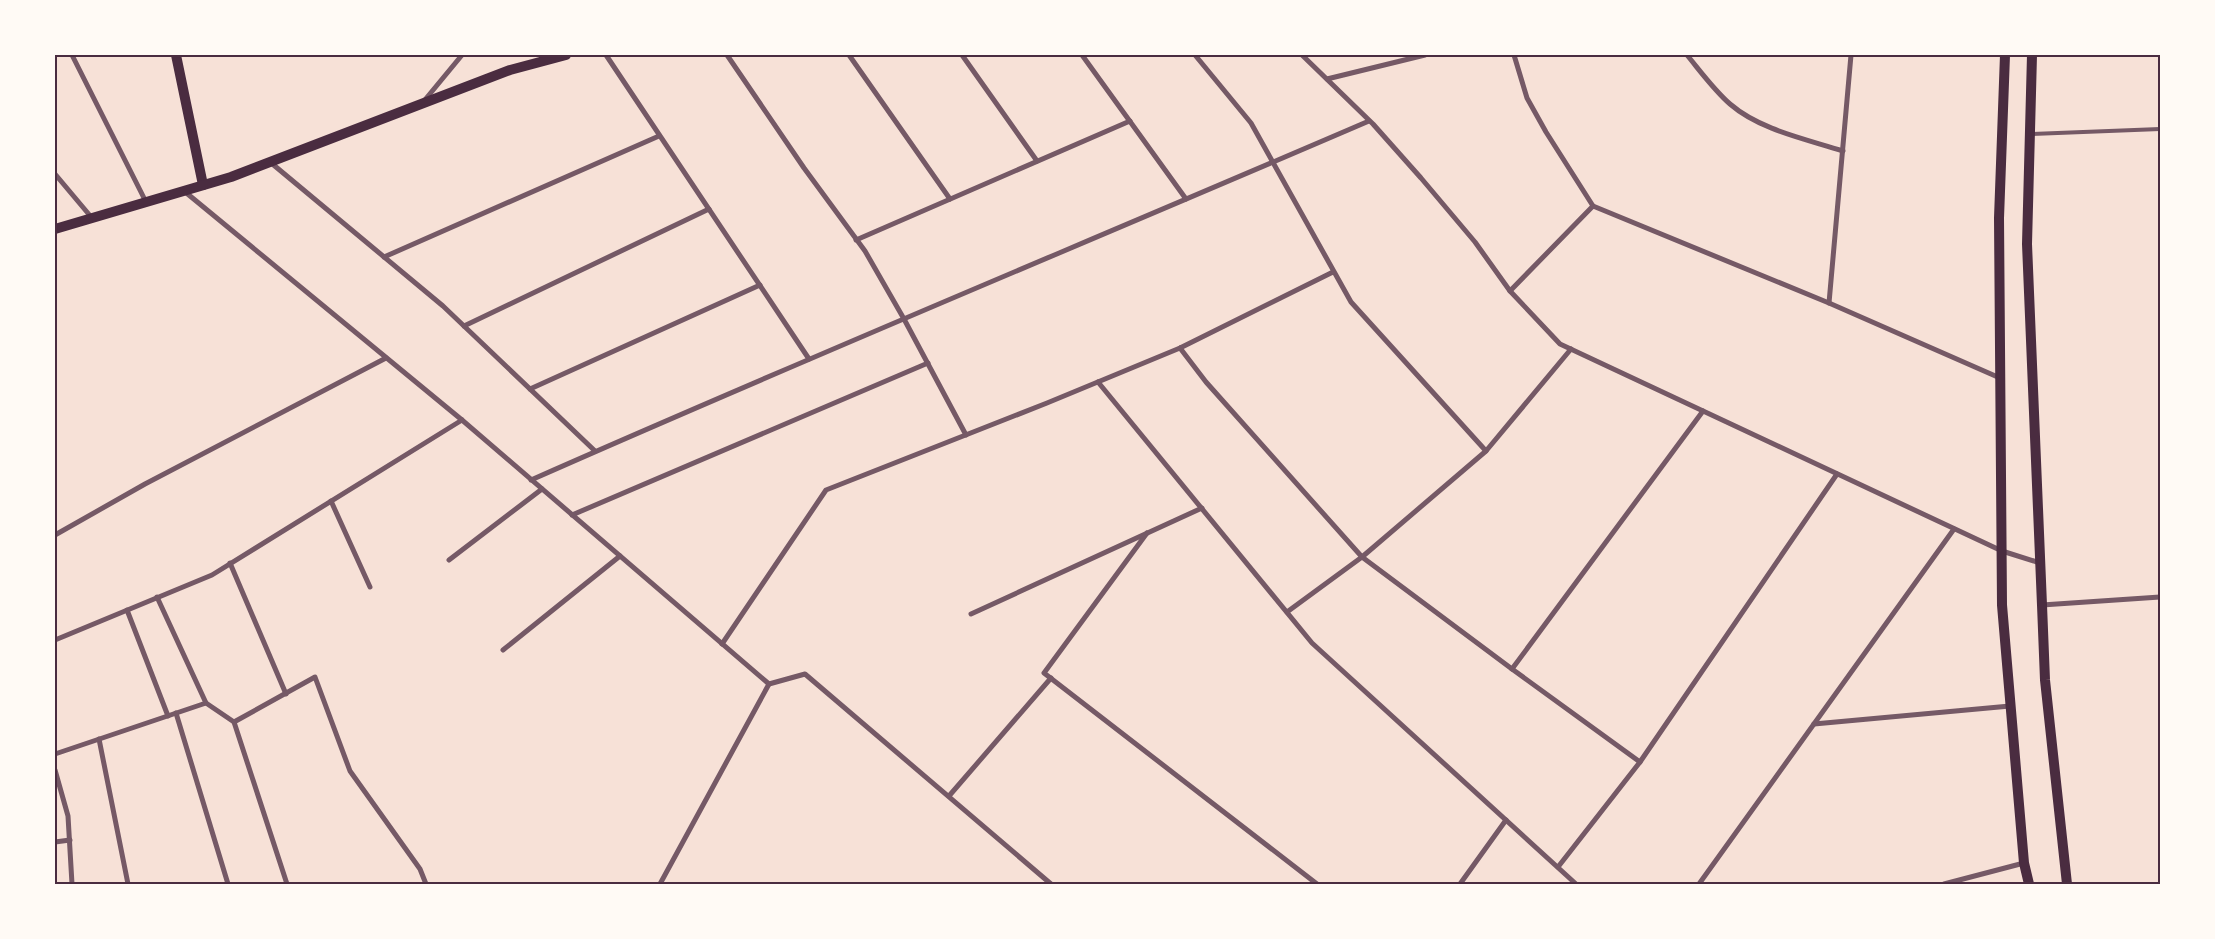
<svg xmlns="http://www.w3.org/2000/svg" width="2215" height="939" font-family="'Fira Sans',sans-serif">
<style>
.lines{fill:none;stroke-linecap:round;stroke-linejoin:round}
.service{stroke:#755966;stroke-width:4}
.minor{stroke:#755966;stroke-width:5}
.secondary{stroke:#4a2c40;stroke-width:10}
.neatline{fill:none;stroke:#4a2c40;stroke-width:2}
</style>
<rect width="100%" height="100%" fill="#f7e1d7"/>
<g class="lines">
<polyline class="service" points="2032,134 2160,129"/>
<g class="minor">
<polyline points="72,55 146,202"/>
<polyline points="606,55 809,359"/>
<polyline points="727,55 804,168 865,251 904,319 966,435"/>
<polyline points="849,55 950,199"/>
<polyline points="962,55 1037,161"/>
<polyline points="1082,55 1186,199"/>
<polyline points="1195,55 1251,123 1351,302 1486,451"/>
<polyline points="1302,55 1373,124 1421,178 1475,242 1510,291 1560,344 2002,551 2040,563"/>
<polyline points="1514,55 1527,98 1546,132 1593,206"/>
<path d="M1687 55C1701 72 1714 90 1730 104 1760 130 1806 139 1843 151"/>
<polyline points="1327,79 1425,55"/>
<polyline points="424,101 462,55"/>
<polyline points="270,162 443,306 595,451"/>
<polyline points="55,174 92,218"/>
<polyline points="184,191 462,420 769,684 660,884"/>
<polyline points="856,240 1130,121"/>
<polyline points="384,257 659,136"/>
<polyline points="1510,291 1593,206 1829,303 2000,378"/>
<polyline points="1829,303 1851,55"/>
<polyline points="464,326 709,209"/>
<polyline points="1180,348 1206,382 1362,557 1512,669 1703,411"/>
<polyline points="1098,382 1312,643 1576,884"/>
<polyline points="530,389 760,285"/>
<path d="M531 480C809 357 1090 241 1369 121"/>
<polyline points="331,501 370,587"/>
<polyline points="572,515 928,363"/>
<polyline points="1147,533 1044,673 1317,884"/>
<polyline points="55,535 145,484 386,358"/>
<polyline points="449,560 542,489"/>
<polyline points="230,563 286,694"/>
<polyline points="157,597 206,703 234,722 287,884"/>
<polyline points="2042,605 2160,597"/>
<polyline points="127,610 168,716"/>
<polyline points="1287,612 1362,557 1486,451 1571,349"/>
<polyline points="971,614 1202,508"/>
<polyline points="55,640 212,575 462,420"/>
<polyline points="722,644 826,490 1047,403 1180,348 1333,272"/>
<polyline points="503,650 620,556"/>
<polyline points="1512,669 1640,762"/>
<polyline points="769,684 805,674 1051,884"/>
<polyline points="176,713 228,884"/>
<polyline points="234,722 315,677 350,771 420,869 426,884"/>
<polyline points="1814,724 2010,706"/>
<polyline points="99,739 128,884"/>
<polyline points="55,754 206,703"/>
<polyline points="55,770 68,816 72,884"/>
<polyline points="949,796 1051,678"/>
<polyline points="55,842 70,840"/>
<polyline points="1558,867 1640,762 1837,474"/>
<polyline points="1460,884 1506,820"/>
<polyline points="1699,884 1954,529"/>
<polyline points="1944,884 2024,863"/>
</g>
<g class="secondary">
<polyline points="176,55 203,185"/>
<polyline points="2005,55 1999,218 2002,605 2024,863 2029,884"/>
<polyline points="2032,55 2027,244 2042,605 2045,680 2067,884"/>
<polyline points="55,229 231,177 510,70 566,55"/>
</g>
</g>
<rect width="2215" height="939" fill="none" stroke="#fffaf5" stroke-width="112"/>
<rect x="56" y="56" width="2103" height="827" class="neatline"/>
</svg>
